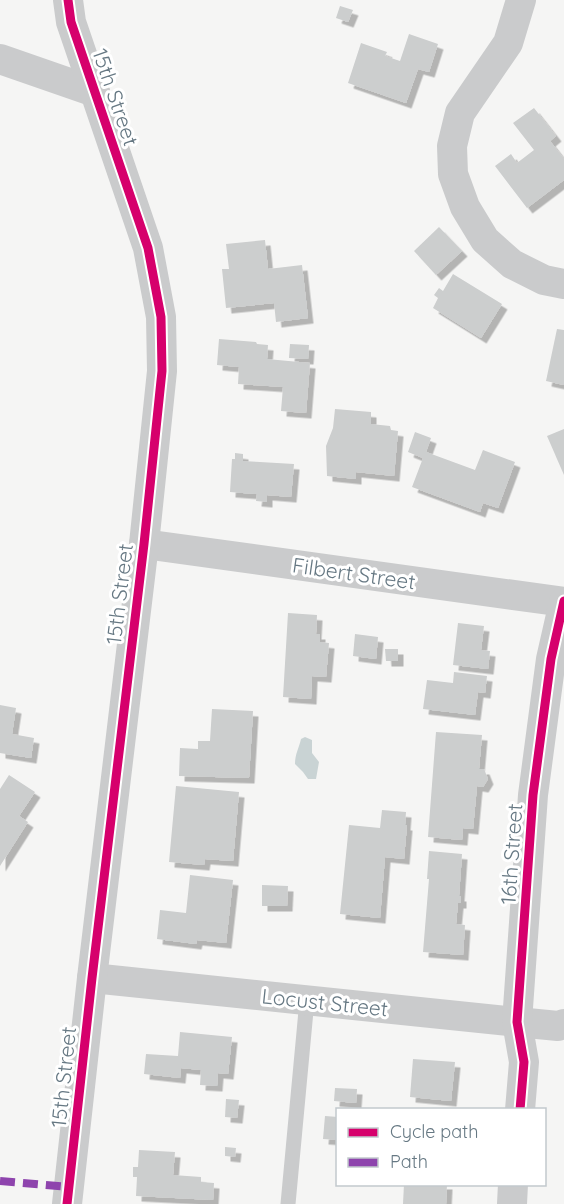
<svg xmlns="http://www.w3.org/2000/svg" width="564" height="1204" font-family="Quicksand,sans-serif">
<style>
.water{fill:#c9d3d4}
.building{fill:#cccece;filter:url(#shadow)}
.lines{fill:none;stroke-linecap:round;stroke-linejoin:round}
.service{stroke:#cacbcc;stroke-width:15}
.minor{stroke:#cacbcc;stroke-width:30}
.quiet{stroke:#8e44ad;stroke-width:8;stroke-dasharray:15 8;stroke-linecap:butt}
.cycleway-casing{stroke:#fff;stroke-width:13}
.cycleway{stroke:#d6006c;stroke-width:9}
.labels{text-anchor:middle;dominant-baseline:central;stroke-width:6;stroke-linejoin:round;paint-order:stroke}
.street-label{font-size:21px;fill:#667883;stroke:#fff}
</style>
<defs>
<filter id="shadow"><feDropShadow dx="5.5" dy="5.5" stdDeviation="0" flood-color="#0004"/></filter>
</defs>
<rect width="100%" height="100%" fill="#f5f5f4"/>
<path class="water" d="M305 737 312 740V753L319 762 316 779H308L303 772 295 764C295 754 299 748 301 739Z"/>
<g class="building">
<polygon points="340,6 353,10 348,22 336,18"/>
<polygon points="409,34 438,44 429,72 418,69 406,103 348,83 361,43 387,52 385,56 400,61"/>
<polygon points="534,108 556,136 550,141 564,159 564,180 527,208 495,166 511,154 517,163 534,150 513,123"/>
<polygon points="439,227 462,251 436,275 414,251"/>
<polygon points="265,240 268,269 302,265 308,318 276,322 274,303 226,308 222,269 229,269 226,244"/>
<polygon points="453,274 502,304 481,338 433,308 438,298 434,295 439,288 443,291"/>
<polygon points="557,329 564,330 564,385 546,381"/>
<polygon points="219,339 256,342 257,344 268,345 267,359 310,363 306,413 281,411 283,387 238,384 239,367 217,365"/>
<polygon points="290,344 309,345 308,359 289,358"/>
<polygon points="335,409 371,412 371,424 390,426 391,430 398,431 394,476 356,472 356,479 327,476 326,446 333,428"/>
<polygon points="564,429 564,475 547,436"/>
<polygon points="415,432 431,438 426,452 475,470 483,450 515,462 498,508 483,503 480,512 412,487 423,458 408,452"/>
<polygon points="235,453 243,454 243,461 294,464 291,497 267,495 267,502 256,501 257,494 230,492 232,459 235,459"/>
<polygon points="288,613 317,615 316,634 320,634 320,642 329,643 326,677 312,676 311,699 283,697"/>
<polygon points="458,623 484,626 481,650 490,651 488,669 453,665"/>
<polygon points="355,634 378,637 376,659 353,656"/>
<polygon points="385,649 398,649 398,661 386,661"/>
<polygon points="454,672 487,676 485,693 478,692 475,715 423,709 427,680 453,683"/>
<polygon points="0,705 16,708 12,734 34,738 31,758 0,753"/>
<polygon points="212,709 253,711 249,778 179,776 180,748 198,749 198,741 210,741"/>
<polygon points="436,732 482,735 479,769 484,769 488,779 483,787 477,786 473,829 463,828 462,840 428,837"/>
<polygon points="9,775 35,792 19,816 28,822 0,866 0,789"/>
<polygon points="176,786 239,792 233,861 205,859 204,865 169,862"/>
<polygon points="382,810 406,812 405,825 407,825 404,859 385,857 380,918 340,914 349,825 380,828"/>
<polygon points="429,851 462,854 459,896 461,896 461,903 458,903 456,924 465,925 463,955 423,952 429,879 427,879"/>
<polygon points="190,875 233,880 226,943 197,940 196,944 157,939 160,910 186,913"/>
<polygon points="262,885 288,886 287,906 262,906"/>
<polygon points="180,1032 232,1037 228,1074 218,1073 217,1086 200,1085 201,1070 181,1068 180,1078 144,1074 146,1054 178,1056"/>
<polygon points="413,1059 455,1062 451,1101 410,1097"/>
<polygon points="335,1088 357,1089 356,1103 334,1101"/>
<polygon points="226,1099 239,1100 237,1118 225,1117"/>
<polygon points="325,1116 338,1117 338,1140 323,1139"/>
<polygon points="225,1147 236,1148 235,1157 225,1156"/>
<polygon points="139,1150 175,1152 173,1175 201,1177 201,1182 214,1183 213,1200 136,1196 137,1177 133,1177 133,1167 138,1167"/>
<polygon points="404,1184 447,1184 446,1204 403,1204"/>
</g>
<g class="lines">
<polyline class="service" points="288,1204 307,1000"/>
<g class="minor">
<polyline points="521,0 508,43 460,113 452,146 453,174 465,207 485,240 512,264 544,280 564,284"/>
<polyline points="0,59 95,92"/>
<polyline points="144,544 564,602"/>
<polyline points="92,978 517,1022 558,1026 564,1024"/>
<polyline points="520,1110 524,1062 517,1022 533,795 551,659 564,602"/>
<polyline points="67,1204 92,978 144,544 162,371 161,317 148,248 71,22 68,0"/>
<polyline points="512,1204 513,1184"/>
</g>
<polyline class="quiet" points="0,1181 69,1187"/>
<defs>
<g id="cycleway">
<polyline points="520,1110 524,1062 517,1022 533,795 551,659 564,601"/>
<polyline points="67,1204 92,978 144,544 162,371 161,317 148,248 71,22 68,0"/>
</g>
</defs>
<use href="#cycleway" class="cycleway-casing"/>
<use href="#cycleway" class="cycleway"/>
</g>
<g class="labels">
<g class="street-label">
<text transform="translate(116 97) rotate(71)">15th Street</text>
<text transform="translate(354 573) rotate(8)">Filbert Street</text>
<text transform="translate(119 594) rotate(-83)">15th Street</text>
<text transform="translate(511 854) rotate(-86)">16th Street</text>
<text transform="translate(325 1002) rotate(6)">Locust Street</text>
<text transform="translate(63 1077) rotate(-84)">15th Street</text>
</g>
</g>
<rect x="336" y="1108" width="210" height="78" fill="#ffffff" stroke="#c2c9cd" stroke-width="1.5"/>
<rect x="348" y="1128" width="30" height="9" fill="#d6006c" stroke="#c2c9cd" stroke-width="1.5"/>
<text x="390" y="1138" font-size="18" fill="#667883">Cycle path</text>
<rect x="348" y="1158" width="30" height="9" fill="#8e44ad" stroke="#c2c9cd" stroke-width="1.5"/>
<text x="390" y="1168" font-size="18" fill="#667883">Path</text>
</svg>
